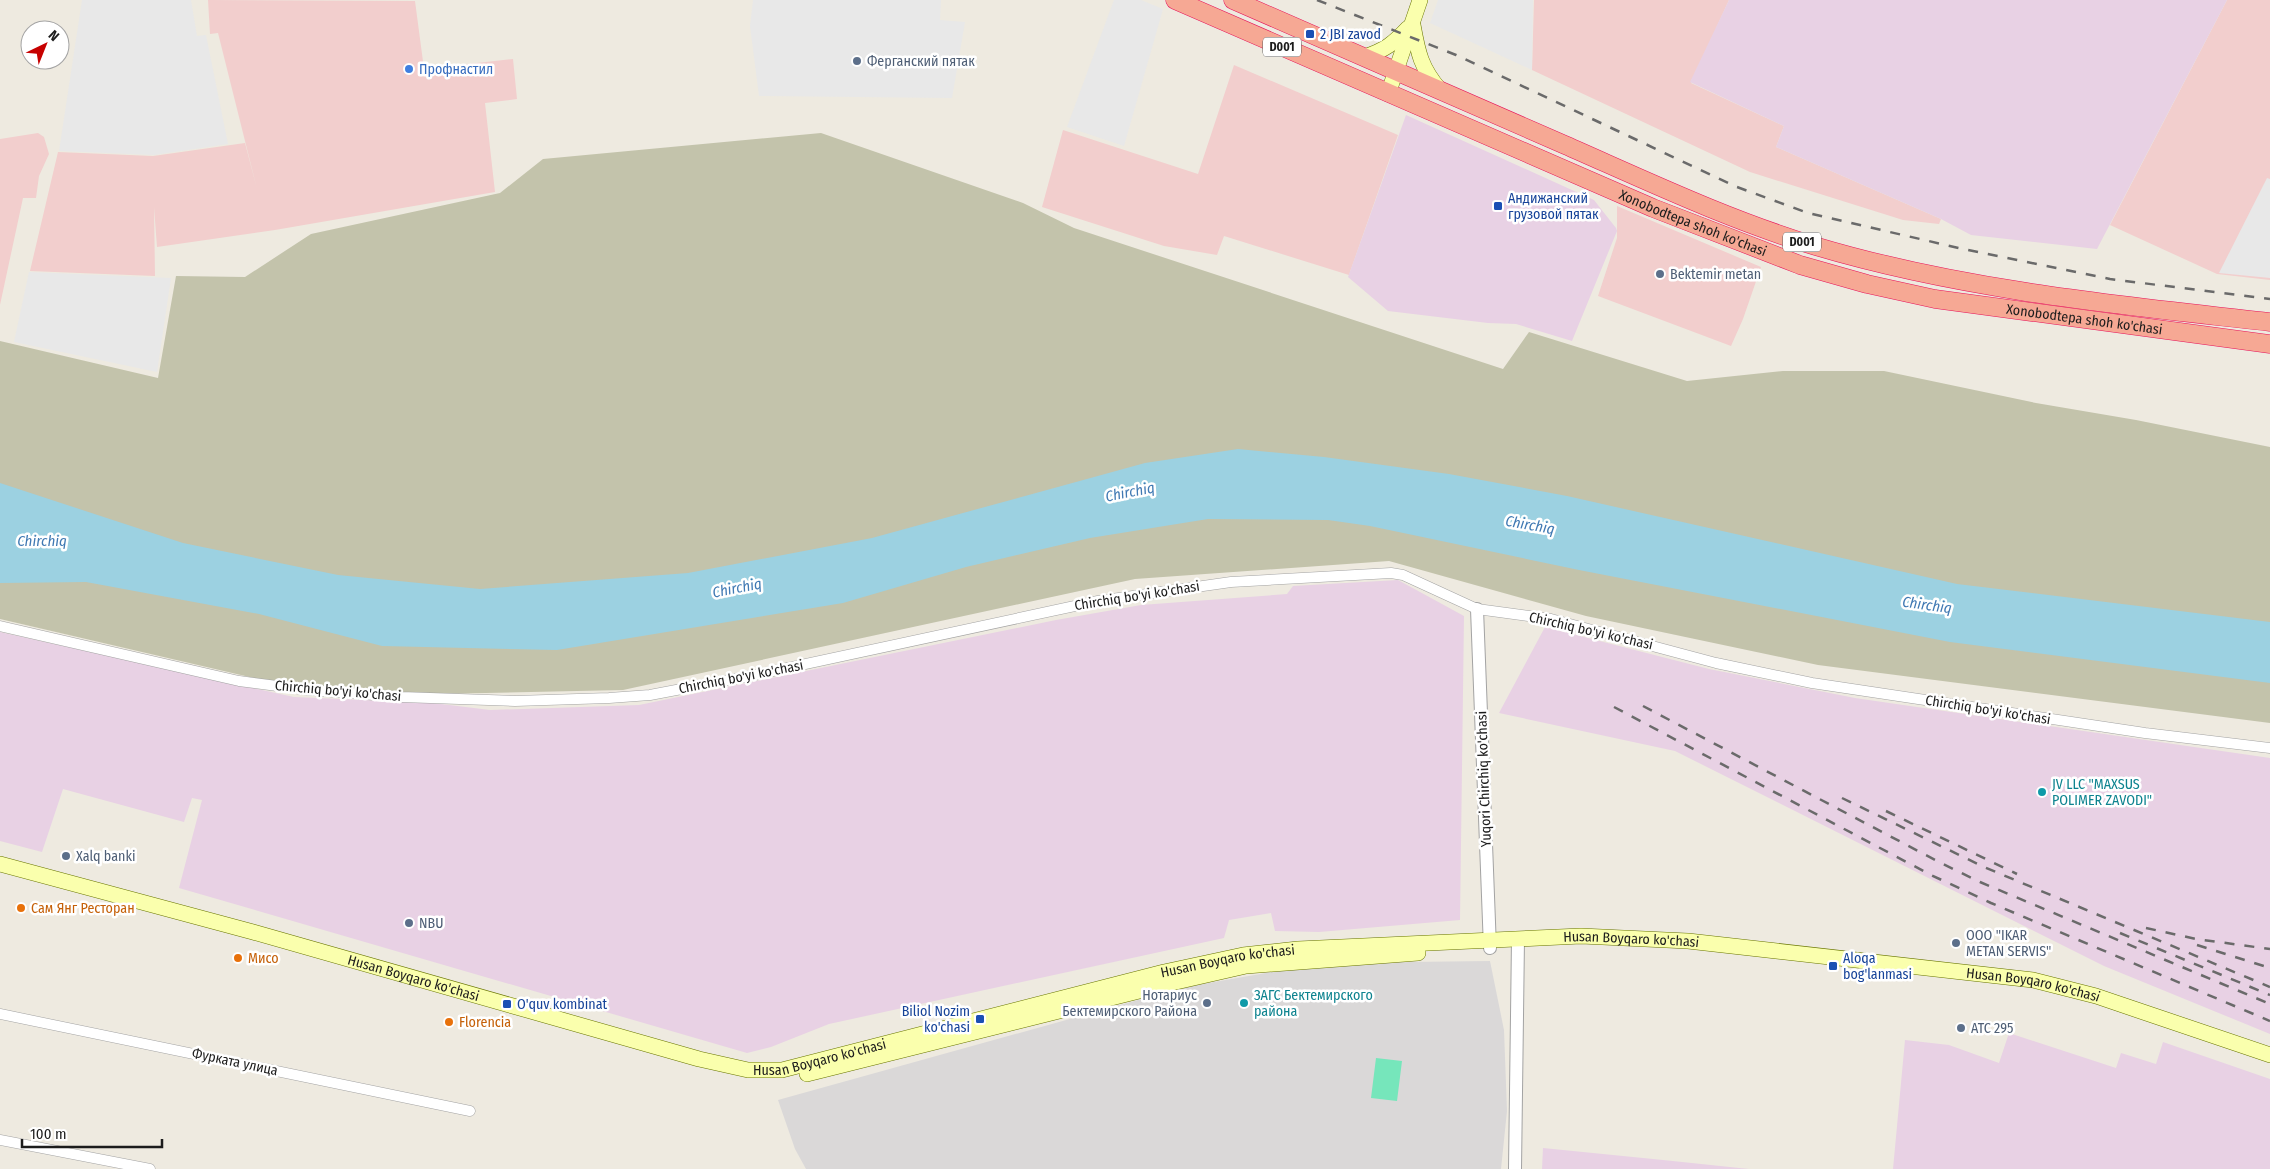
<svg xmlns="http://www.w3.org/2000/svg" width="2270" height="1169" font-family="'Fira Sans Condensed',sans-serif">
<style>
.residential{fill:#dad8d8}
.commercial{fill:#f2cecd}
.industrial{fill:#e8d1e4}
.construction{fill:#c3c3ab}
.pitch{fill:#76e6bb}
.parking{fill:#e8e8e8}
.water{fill:#9cd1e1}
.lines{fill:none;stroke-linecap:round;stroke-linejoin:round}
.minor-casing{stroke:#a3a3a3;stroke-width:11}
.tertiary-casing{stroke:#a3a3a3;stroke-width:14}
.secondary-casing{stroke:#687500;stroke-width:16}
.trunk-casing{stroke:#e6135b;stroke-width:19}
.minor{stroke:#fff;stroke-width:10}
.tertiary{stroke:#fff;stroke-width:12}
.secondary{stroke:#faffad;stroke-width:15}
.trunk{stroke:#f6a894;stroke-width:18}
.rail{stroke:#6a6a6a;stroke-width:2.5;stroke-dasharray:10 10;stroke-linecap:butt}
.transit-dot{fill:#1a4fb4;stroke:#fff;stroke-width:2}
.service-dot{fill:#5c6f8a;stroke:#fff;stroke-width:2}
.shop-dot{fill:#3f7fe0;stroke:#fff;stroke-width:2}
.culture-dot{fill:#0f9aa8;stroke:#fff;stroke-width:2}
.food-dot{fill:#e8710a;stroke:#fff;stroke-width:2}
.labels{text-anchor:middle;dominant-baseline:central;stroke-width:5;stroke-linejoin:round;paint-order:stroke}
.shield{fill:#fff;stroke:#606060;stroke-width:1}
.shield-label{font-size:12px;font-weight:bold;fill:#1c1c1c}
.transit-label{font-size:14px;fill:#164399;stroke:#fff;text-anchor:start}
.service-label{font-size:14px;fill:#4e5e75;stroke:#fff;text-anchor:start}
.shop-label{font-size:14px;fill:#366cbe;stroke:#fff;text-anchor:start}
.street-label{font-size:14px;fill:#1c1c1c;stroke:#fff}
.culture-label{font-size:14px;fill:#0d838f;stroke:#fff;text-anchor:start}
.food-label{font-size:14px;fill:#c56008;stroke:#fff;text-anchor:start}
.water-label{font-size:15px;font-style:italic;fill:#4079b3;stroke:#fff}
</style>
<rect width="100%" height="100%" fill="#eeeae0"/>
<polygon class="residential" points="1490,961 1504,1030 1507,1111 1501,1169 806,1169 795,1149 778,1100 1185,987 1324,963"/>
<g class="commercial">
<polygon points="208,0 415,1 424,69 513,59 517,99 485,103 495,192 275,230 157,247 154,207 155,276 30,271 58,152 153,156 245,143 257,189 218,33 210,34"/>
<polygon points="1534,0 1729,0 1691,83 1784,126 1776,147 1941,219 1939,224 1903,220 1750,172 1532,70"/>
<polygon points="2227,0 2270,0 2270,280 2217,274 2110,225"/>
<polygon points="1234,65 1398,135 1349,275 1224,236 1217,255 1164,246 1042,207 1063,130 1198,174"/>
<polygon points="38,133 44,137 49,154 39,176 36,198 23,198 0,305 0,139"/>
<polygon points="1617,206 1761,267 1743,319 1731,346 1598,296 1617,238"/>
</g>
<g class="industrial">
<polygon points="1729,0 2227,0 2097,249 1971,235 1941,219 1776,147 1784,126 1690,82"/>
<polygon points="1406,115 1594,200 1616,228 1617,231 1572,341 1516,324 1488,323 1388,311 1348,277"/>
<polygon points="1398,580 1464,616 1460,920 1319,932 1275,931 1271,913 1229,920 1224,938 829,1024 771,1047 747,1053 179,888 202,800 192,798 184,822 63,789 42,852 0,841 0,632 294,697 433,703 490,710 639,705 1056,620 1141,605 1287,594 1293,586"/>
<polygon points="1545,627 1709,669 1855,698 2270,758 2270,1034 2104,966 1675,751 1499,713"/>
<polygon points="2009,1033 2116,1068 2121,1053 2156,1064 2163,1042 2270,1079 2270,1169 1893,1169 1905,1040 1949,1045 1999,1063"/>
<polygon points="1543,1148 1663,1160 1749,1169 1542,1169"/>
</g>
<polygon class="construction" points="821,133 1023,203 1074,228 1503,369 1529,332 1687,381 1783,371 1884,371 2036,403 2136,420 2270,447 2270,723 1818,665 1586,616 1389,561 1135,579 623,690 435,694 292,687 0,619 0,341 158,378 176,276 245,277 311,234 500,193 543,159"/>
<polygon class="pitch" points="1376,1058 1402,1061 1397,1101 1371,1098"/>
<g class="parking">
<polygon points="82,0 191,0 197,36 206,35 228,144 154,155 59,151"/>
<polygon points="753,0 941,0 940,20 965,22 952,98 759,96 750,26"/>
<polygon points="1114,0 1141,0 1163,9 1124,146 1067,127"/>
<polygon points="1438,0 1533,0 1532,70 1430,23"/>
<polygon points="2267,178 2270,179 2270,278 2219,273"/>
<polygon points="29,272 171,278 157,372 14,342"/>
</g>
<polygon class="water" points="1238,449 1324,457 1449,474 1567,496 1957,584 2270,622 2270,683 1950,642 1579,570 1370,526 1328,520 1208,519 1090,538 966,567 843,603 557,650 382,646 259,614 86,582 0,583 0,483 183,543 338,575 480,589 688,573 872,538 1145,463"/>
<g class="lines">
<defs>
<g id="minor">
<polyline points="0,626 239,681 308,690 401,697 515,701 609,698 650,695 755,675 1098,601 1231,582 1391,573 1403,575 1477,609 1551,619 1716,663 1812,683 2145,733 2270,748"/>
<polyline points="0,1014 470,1111"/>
<polyline points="0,1140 150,1169"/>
</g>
<g id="tertiary">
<polyline points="1477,609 1490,948"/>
<polyline points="1515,1169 1518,939"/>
</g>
<g id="secondary">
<path d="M1413 25C1418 53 1421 68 1440 90"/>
<path d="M1364 57C1385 50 1393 44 1408 28"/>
<polyline points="1388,94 1420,0"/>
<path id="s1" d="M0 864 253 932 699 1059 748 1070H782L1164 972 1243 955 1298 949 1581 936 1688 941 2033 980 2096 996 2270 1055"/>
<polyline points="807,1074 1167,984 1246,966 1418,953"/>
</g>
<g id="trunk">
<path id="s2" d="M1175 0 1653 208 1800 265 1867 284 1935 299 2270 344"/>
<path d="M1233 0C1343 49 1455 96 1565 145 1647 181 1729 220 1815 246 1962 290 2118 305 2270 322"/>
</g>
</defs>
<use href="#minor" class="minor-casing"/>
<use href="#tertiary" class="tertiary-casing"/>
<use href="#secondary" class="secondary-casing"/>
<use href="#trunk" class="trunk-casing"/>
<use href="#minor" class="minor"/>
<use href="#tertiary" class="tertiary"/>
<use href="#secondary" class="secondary"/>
<use href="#trunk" class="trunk"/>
<g class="rail">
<polyline points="1317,0 1456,55 1737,187 1808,213 1963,249 2110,279 2270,299"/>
<polyline points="1643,706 1939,862 1980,882 2270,1004"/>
<polyline points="1614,707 1931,875 1991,903 2270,1021"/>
<polyline points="1842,798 1984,867 2270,987"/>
<polyline points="1886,811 2017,874"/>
<polyline points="2146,928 2196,939 2270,949"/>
<polyline points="2120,933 2270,995"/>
<polyline points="2197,945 2270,968"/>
</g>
</g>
<g class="transit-dot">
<rect x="1305" y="29" width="10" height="10" rx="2.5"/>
<rect x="1493" y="201" width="10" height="10" rx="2.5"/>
<rect x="1828" y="961" width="10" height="10" rx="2.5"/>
<rect x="502" y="999" width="10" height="10" rx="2.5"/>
<rect x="975" y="1014" width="10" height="10" rx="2.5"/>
</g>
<g class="service-dot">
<circle cx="857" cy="61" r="5"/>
<circle cx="1660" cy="274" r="5"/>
<circle cx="66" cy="856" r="5"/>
<circle cx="409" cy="923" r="5"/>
<circle cx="1956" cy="943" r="5"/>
<circle cx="1207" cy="1003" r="5"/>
<circle cx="1961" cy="1028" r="5"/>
</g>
<circle class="shop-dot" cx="409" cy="69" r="5"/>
<g class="culture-dot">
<circle cx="2042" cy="792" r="5"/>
<circle cx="1244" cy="1003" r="5"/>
</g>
<g class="food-dot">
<circle cx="21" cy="908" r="5"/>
<circle cx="238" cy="958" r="5"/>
<circle cx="449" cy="1022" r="5"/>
</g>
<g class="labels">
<g class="shield">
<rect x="1263" y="37.5" width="38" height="19" rx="4"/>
<rect x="1783" y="232.5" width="38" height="19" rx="4"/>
</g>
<g class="shield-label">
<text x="1282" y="47">D001</text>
<text x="1802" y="242">D001</text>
</g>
<g class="transit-label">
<text x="1320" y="34">2 JBI zavod</text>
<text x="1508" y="198">Андижанский<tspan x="1508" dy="16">грузовой пятак</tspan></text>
<text x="1843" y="958">Aloqa<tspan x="1843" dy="16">bog'lanmasi</tspan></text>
<text x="517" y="1004">O'quv kombinat</text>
<text x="970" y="1011" text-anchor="end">Biliol Nozim<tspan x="970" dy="16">ko'chasi</tspan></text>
</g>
<g class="service-label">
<text x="867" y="61">Ферганский пятак</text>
<text x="1670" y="274">Bektemir metan</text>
<text x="76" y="856">Xalq banki</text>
<text x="419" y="923">NBU</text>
<text x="1966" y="935">OOO "IKAR<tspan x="1966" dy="16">METAN SERVIS"</tspan></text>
<text x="1197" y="995" text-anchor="end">Нотариус<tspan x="1197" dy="16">Бектемирского Района</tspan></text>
<text x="1971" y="1028">ATC 295</text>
</g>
<g class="shop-label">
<text x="419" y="69">Профнастил</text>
</g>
<g class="street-label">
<text stroke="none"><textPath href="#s2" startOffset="564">Xonobodtepa shoh ko'chasi</textPath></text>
<text stroke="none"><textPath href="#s2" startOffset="969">Xonobodtepa shoh ko'chasi</textPath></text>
<text transform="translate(1137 596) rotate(-9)">Chirchiq bo'yi ko'chasi</text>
<text transform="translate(1591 631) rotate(13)">Chirchiq bo'yi ko'chasi</text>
<text transform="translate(741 677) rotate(-11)">Chirchiq bo'yi ko'chasi</text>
<text transform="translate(338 691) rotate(5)">Chirchiq bo'yi ko'chasi</text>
<text transform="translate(1988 710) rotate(9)">Chirchiq bo'yi ko'chasi</text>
<text transform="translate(1484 779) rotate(-92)">Yuqori Chirchiq ko'chasi</text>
<text stroke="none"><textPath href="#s1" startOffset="1674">Husan Boyqaro ko'chasi</textPath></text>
<text stroke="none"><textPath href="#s1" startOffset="1269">Husan Boyqaro ko'chasi</textPath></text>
<text stroke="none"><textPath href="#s1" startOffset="429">Husan Boyqaro ko'chasi</textPath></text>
<text stroke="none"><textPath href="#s1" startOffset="2079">Husan Boyqaro ko'chasi</textPath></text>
<text stroke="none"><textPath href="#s1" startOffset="849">Husan Boyqaro ko'chasi</textPath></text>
<text transform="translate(235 1062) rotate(12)">Фурката улица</text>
</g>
<g class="culture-label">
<text x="2052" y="784">JV LLC "MAXSUS<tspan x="2052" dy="16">POLIMER ZAVODI"</tspan></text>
<text x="1254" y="995">ЗАГС Бектемирского<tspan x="1254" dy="16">района</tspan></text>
</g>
<g class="food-label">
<text x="31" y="908">Сам Янг Ресторан</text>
<text x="248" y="958">Мисо</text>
<text x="459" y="1022">Florencia</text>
</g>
<g class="water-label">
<text transform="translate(1130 492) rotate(-11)">Chirchiq</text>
<text transform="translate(1530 525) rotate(10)">Chirchiq</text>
<text x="42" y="541">Chirchiq</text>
<text transform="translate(737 588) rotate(-11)">Chirchiq</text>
<text transform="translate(1927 605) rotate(8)">Chirchiq</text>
</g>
</g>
<g transform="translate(45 45) rotate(43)"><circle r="24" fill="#ffffff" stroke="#a4a4a4"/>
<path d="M0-4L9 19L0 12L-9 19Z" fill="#c70100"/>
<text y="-8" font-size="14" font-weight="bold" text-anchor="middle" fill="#1c1c1c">N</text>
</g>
<path d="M22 1139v8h140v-8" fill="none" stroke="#1c1c1c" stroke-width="2.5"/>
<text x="30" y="1139" font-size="15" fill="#1c1c1c" stroke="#ffffff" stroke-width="4" paint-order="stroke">100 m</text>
</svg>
